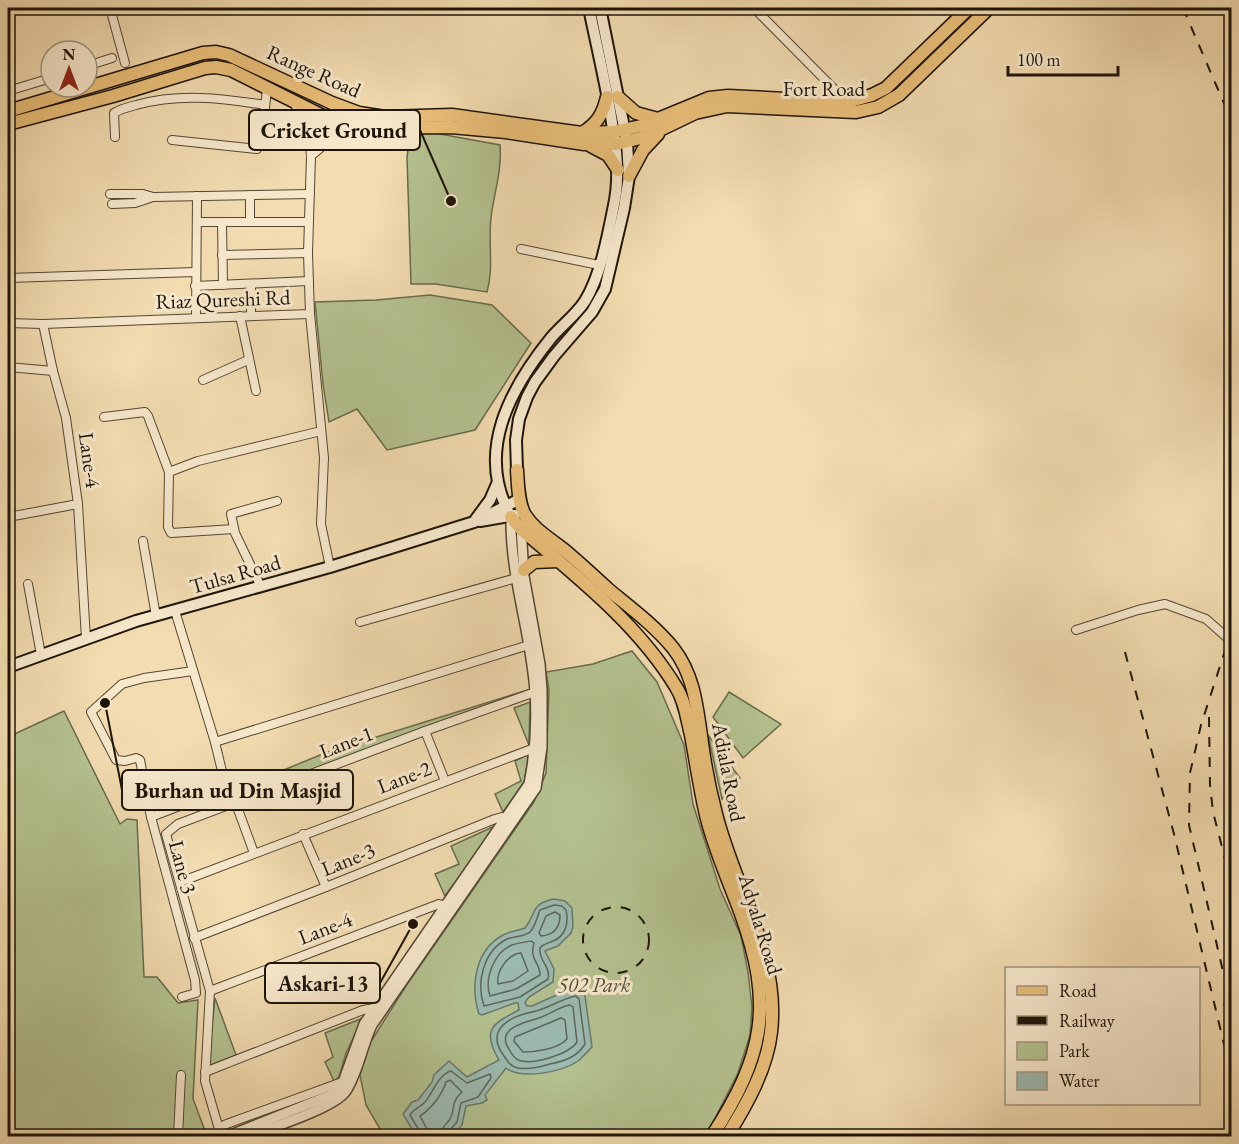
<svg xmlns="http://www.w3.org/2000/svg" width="1239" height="1144" font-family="'EB Garamond',serif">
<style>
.green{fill:#b4c290;stroke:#686b4d;stroke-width:1.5}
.water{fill:#9cbab0;stroke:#69786e;stroke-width:1.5}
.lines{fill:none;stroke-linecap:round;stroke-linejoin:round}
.shore{stroke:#5c675d;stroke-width:1.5}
.minor-casing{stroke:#524634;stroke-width:10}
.tertiary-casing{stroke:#524634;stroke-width:12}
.secondary-casing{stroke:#1d140a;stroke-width:14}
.primary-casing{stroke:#1d140a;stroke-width:15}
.minor{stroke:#f7e8cc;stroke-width:8}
.tertiary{stroke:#f7e8cc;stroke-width:9}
.secondary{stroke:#f7e8cc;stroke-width:10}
.primary{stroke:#e9be78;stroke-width:12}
.rail{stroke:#1d140a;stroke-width:2;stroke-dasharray:10 10;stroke-linecap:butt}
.labels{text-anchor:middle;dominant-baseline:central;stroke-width:6;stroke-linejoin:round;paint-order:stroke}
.street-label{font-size:21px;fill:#1d140a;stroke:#f7e8cc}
.park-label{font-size:21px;font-style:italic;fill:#525139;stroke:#f7e8cc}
.leader{fill:none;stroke:#1d140a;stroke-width:2}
.callout-dot{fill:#1d140a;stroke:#f7e8cc;stroke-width:2}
.callout{fill:#f7e8cc;stroke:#1d140a;stroke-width:2}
.callout-label{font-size:22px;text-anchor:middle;font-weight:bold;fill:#1d140a}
</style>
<rect width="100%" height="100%" fill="#f2dcb0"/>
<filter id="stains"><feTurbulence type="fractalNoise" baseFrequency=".00333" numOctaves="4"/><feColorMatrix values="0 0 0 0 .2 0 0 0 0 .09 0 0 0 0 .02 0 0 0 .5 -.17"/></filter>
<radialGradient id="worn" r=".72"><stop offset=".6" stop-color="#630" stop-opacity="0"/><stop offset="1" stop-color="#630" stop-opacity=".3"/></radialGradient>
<g class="green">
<path d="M429 132 500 145C502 172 494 192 491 218 488 243 494 268 487 292L436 284H411L407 157 410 135Z"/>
<polygon points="430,295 492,305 531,343 475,430 387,450 357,409 329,422 323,384 315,302 376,300"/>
<polygon points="632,651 657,682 684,745 693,804 720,889 741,936 748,972 752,1007 750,1035 738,1073 706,1136 384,1136 366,1105 360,1075 370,1043 406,986 534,802 546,773 549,690 546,672 593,664"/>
<polygon points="531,689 531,691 238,798 257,781 325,753"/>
<polygon points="729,692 781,724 743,758 713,717"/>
<polygon points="530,702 529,745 514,708"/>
<polygon points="64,711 120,824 127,819 137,820 144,977 157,977 178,1003 198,1000 193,1099 207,1136 8,1136 8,737"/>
<polygon points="708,735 740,778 722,799"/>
<polygon points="529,754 524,782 503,812 495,794 521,781 515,761"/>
<polygon points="497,825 445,896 435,874 459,864 451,846"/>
<polygon points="215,998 236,1055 211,1065 208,1062"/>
<polygon points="363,1018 346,1053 339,1077 334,1081 325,1062 333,1057 325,1033"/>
</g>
<path class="water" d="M554 899 565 901 572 908 573 927 571 933 558 946 545 951 554 969 553 982 529 997 525 1002 527 1006H532L561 993 584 989 592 1047C588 1051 583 1057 578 1061 562 1072 522 1080 506 1068L485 1095 487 1100 482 1103 466 1106 462 1125 452 1136H416L403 1114 412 1102 418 1100 432 1082 434 1075 449 1061 467 1077 499 1060C481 1030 492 1024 519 1010L518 1003H515L482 1015 479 1014C470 986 475 950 503 935 510 931 518 931 525 928 537 913 530 904 554 899Z"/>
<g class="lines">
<g class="shore">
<path d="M554 905 562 906 566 910C569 922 566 936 553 941 547 944 544 943 540 948 538 960 551 966 548 979L520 997 484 1006C476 983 483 951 507 939 514 936 524 937 530 932 535 927 537 917 540 910Z"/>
<path d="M555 912 560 915C560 928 554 935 541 936L539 933 546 916Z"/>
<path d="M531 941 534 943C529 960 540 962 540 975L516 989 490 996C484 979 494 952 512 945 518 943 525 942 531 941Z"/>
<path d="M521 953 528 971 513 981 498 984C496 971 508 954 521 953Z"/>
<path d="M576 996 579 999 585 1044C577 1057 565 1061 550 1064 540 1067 529 1070 518 1068 509 1066 507 1060 502 1053 486 1028 512 1016 532 1012 548 1009 560 999 576 996Z"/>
<path d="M570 1005 573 1007 577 1042C569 1054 532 1066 518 1060 513 1057 511 1053 509 1049 496 1030 521 1023 536 1019 548 1016 558 1007 570 1005Z"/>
<path d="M561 1018 565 1020 567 1039C558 1049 536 1052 523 1052L514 1041 515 1037Z"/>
<path d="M421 1136 420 1132 410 1115C414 1108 420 1108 425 1102 433 1092 439 1074 451 1071L467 1083 490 1074 491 1078 478 1097 461 1103 457 1122 449 1131 448 1136"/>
<path d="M428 1136 427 1129 420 1116C431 1109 442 1095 446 1082L450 1080 462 1092C450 1103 456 1108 450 1119 445 1126 441 1128 441 1136"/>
</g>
<defs>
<g id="minor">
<polyline points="110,8 125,63"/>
<polyline points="754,8 848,103"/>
<polyline points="761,15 769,8"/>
<polyline points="87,66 112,58"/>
<polyline points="8,91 51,78"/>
<path d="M115 137 114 113C120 109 128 107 136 105 179 93 221 98 265 105"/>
<polyline points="172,140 257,149 263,127 267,89"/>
<polyline points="311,156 325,144 375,132"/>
<polyline points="110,194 143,194 153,197"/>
<polyline points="112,204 135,203 153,197 310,194"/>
<polyline points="197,222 309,222"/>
<polyline points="222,222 223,285"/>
<polyline points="250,222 250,195"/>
<polyline points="521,249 599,265"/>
<polyline points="222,255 308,253"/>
<polyline points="8,278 195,272"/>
<polyline points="251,285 251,315"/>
<polyline points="195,286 309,281"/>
<polyline points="310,314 324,458 321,524 330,567"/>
<polyline points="240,316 256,391"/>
<polyline points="196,318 197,196"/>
<polyline points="8,323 43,324 53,371 66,418 78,504 86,639"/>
<polyline points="43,324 310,314 308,253 311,156 309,135 294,102"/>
<polyline points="8,367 53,371"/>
<polyline points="203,380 248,360"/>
<polyline points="104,417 145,412 148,416 169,472"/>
<polyline points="8,517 78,504"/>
<polyline points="234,529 171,533 168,527 169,472 198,461 321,431"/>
<polyline points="143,541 156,616"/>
<polyline points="28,584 41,655"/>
<polyline points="261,587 235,533 231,514 277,501"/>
<polyline points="175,611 215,742 226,788 151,817 195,980 196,993 182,997"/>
<polyline points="360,622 520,577"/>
<polyline points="1076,630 1138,610 1165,604 1206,619 1232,642"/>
<polyline points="425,731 445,781"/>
<polyline points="215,742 532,644"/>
<polyline points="236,804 254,853"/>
<polyline points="151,817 140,760 136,758 125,761 116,760 91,712 122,684 144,678 193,671"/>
<polyline points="303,834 326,887"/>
<polyline points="180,882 537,747"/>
<polyline points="194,938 326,887 495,819 502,817 510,818"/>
<polyline points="210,991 439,904 449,907"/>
<polyline points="205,1072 363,1010 380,1007"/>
<polyline points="224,1125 345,1081"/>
<polyline points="178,1136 181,1075"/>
<polyline points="221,1136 205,1081 210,991 166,834 178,824 425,731 538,691"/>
</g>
<g id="tertiary">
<path d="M228 1136 331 1095 338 1090 343 1082 364 1024 529 784C535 754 537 722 535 692 531 632 510 577 511 517"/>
<path d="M249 1136C270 1128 335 1108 346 1091 358 1073 362 1046 372 1025L536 788 542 747V690L540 664 524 576 521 526"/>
</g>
<g id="secondary">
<polyline points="517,470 516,440 519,419 527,397 535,382 554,356 592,312 605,289 624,208 629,176 627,142 600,8"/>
<path d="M511 517C475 453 509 390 551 338 561 326 576 315 585 301 601 275 608 235 614 205 621 173 615 142 610 110 604 76 596 42 589 8"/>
<polyline points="476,519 490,500 497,484"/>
<polyline points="480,521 515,515"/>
<polyline points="8,667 136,621 330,567 474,522 520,499"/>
</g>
<g id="primary">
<polyline points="618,97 636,113 658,119"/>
<polyline points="8,111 203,53 216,52 229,55 332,103 359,113 385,117 452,115 582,133 613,132 641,126 709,98 728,96 847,102 872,95 886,88 969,8"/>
<polyline points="8,124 113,96 205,68 216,67 231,70 325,117 364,128 451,127 506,132 584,144 616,144 645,137 695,113 727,106 856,112 878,107 899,95 989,8"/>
<path d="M582 133C597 124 603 114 607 97"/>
<polyline points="591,146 608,155 618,170"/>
<polyline points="629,176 643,150 658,134"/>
<path d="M517 470C518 484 518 503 525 515 535 531 554 541 569 554 583 566 596 578 609 590 631 608 655 626 673 648 695 676 697 709 702 743 705 766 710 791 716 814 734 887 780 954 771 1032 767 1069 746 1106 727 1136"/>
<path d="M511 517 521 529C577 577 637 623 676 687 685 701 687 719 691 735 696 762 700 789 706 815 714 849 729 881 741 914 774 1005 764 1056 712 1136"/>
<polyline points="524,570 534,562 558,561"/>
</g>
</defs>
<use href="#minor" class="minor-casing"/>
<use href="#tertiary" class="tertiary-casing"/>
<use href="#secondary" class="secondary-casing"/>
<use href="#primary" class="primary-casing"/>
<use href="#minor" class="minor"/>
<use href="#tertiary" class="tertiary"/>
<use href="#secondary" class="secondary"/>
<use href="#primary" class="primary"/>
<g class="rail">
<polyline points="1183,8 1232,122"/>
<polyline points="1232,629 1201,725 1190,773 1189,825 1232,1010"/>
<polyline points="1125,652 1174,834 1232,1078"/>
<polyline points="1209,717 1210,785 1213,812 1232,886"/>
<circle cx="616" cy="940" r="33"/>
<polyline points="1224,1003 1232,1034"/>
</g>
</g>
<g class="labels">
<g class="street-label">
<text transform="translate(314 71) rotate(24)">Range Road</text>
<text x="824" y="88">Fort Road</text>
<text transform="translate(223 299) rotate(-2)">Riaz Qureshi Rd</text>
<text transform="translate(90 460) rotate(82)">Lane-4</text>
<text transform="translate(235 574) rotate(-16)">Tulsa Road</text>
<text transform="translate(346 742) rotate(-21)">Lane-1</text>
<text transform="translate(729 772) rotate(79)">Adiala Road</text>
<text transform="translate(404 777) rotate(-21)">Lane-2</text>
<text transform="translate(348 859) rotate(-22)">Lane-3</text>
<text transform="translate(183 867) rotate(75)">Lane 3</text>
<text transform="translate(761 924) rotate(73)">Adyala Road</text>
<text transform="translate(325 928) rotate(-21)">Lane-4</text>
</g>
<g class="park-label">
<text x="594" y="984">502 Park</text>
</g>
</g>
<path class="leader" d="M451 201L420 130M105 703L122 790M413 924L380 983"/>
<g class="callout-dot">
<circle cx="451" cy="201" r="6"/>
<circle cx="105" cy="703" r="6"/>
<circle cx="413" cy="924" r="6"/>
</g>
<g class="callout">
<rect x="249" y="110" width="171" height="40" rx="6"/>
<rect x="122" y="770" width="231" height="40" rx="6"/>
<rect x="265" y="963" width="115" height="40" rx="6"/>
</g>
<g class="callout-label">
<text x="334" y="138">Cricket Ground</text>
<text x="238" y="798">Burhan ud Din Masjid</text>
<text x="323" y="991">Askari-13</text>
</g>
<rect width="1239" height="1144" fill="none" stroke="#f2dcb0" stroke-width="30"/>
<rect x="9" y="9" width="1221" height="1126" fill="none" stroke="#1d140a" stroke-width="3"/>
<rect x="15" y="15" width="1209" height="1114" fill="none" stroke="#1d140a" stroke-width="1.5"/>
<rect x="1005" y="967" width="195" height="138" fill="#f7e8cc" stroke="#a0937e" stroke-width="1.5"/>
<rect x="1017" y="986" width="30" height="9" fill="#e9be78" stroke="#a0937e" stroke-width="1.5"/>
<text x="1059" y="997" font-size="18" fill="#1d140a">Road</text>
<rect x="1017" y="1016" width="30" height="9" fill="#1d140a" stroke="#a0937e" stroke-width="1.5"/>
<text x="1059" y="1027" font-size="18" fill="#1d140a">Railway</text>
<rect x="1017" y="1042" width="30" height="18" fill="#b4c290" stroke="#a0937e" stroke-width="1.5"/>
<text x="1059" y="1057" font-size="18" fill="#1d140a">Park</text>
<rect x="1017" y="1072" width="30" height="18" fill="#9cbab0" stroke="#a0937e" stroke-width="1.5"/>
<text x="1059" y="1087" font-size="18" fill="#1d140a">Water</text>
<g transform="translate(69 69)"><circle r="28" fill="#f7e8cc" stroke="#a0937e" stroke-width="1.5"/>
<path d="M0-4.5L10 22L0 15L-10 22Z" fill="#8f2418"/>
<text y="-9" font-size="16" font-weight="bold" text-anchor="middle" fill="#1d140a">N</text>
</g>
<path d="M1008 66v9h110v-9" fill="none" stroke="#1d140a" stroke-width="3"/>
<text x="1017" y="66" font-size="18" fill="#1d140a" stroke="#f7e8cc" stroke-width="4.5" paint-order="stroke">100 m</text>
<rect width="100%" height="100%" filter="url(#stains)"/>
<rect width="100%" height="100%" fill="url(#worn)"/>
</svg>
